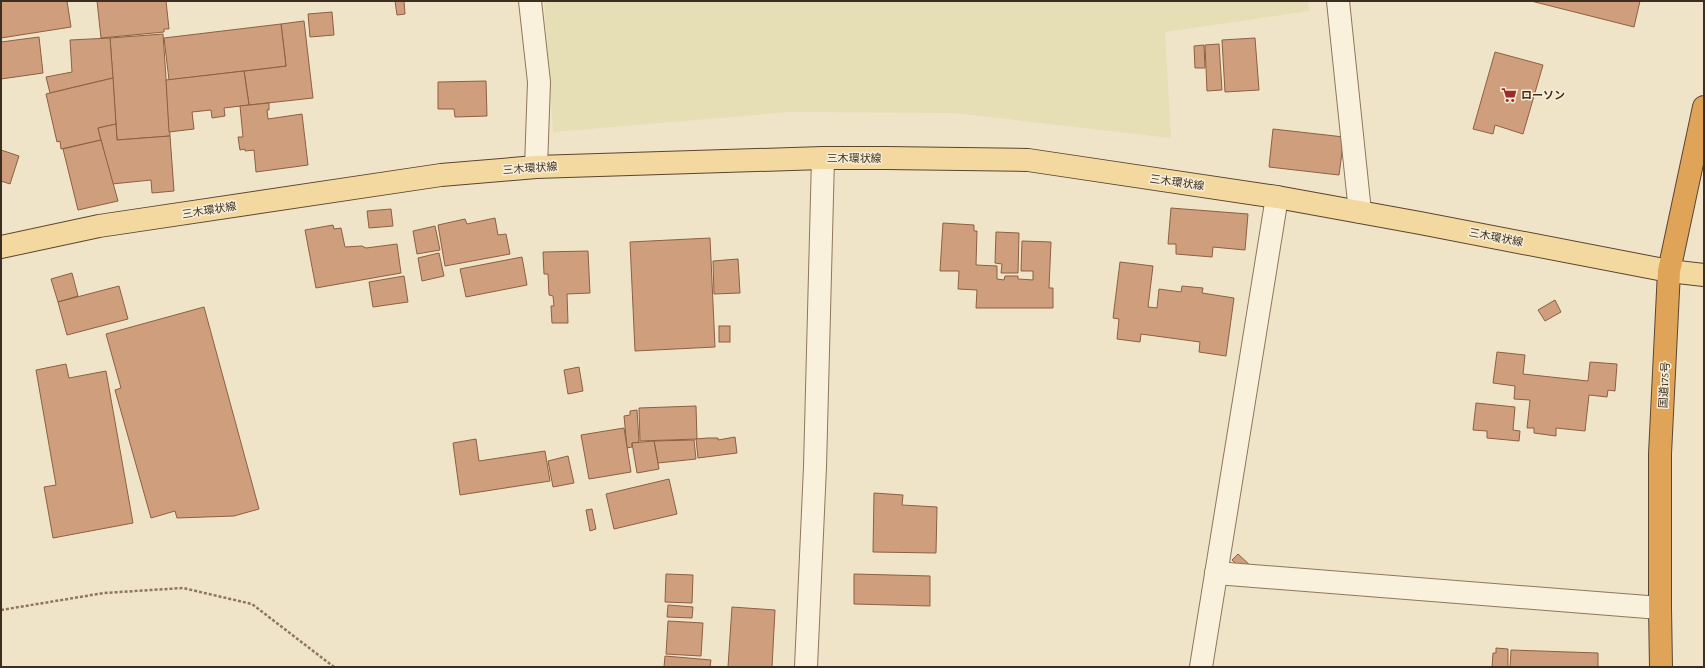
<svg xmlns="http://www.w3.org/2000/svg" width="1705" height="668" font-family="'Crimson Pro','Noto Sans JP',serif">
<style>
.farmland{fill:#e6deb5}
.building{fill:#cf9f7d;stroke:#8d5f41}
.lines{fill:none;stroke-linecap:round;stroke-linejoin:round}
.minor-casing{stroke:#8d765c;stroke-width:24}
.major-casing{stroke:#5b4430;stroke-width:24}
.highway-casing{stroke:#5b4430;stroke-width:24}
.path{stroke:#8d765c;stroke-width:2.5;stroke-dasharray:3 2;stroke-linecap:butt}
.minor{stroke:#faf1dc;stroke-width:22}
.major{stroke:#f3d9a0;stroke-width:22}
.highway{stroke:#e0a458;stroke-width:22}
.labels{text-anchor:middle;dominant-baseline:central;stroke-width:3;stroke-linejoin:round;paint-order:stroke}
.poi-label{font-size:11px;font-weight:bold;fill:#3d2e20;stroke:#f7eed8;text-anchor:start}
.street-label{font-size:11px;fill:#3d2e20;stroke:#f7eed8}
</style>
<rect width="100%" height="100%" fill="#f0e4c8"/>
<polygon class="farmland" points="544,1 1308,1 1309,11 1165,32 1171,138 954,113 790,112 553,132"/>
<g class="building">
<polygon points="1,1 67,1 71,27 1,38"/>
<polygon points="97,1 166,1 169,29 164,29 164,32 101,38"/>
<polygon points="395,1 404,1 405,14 397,15"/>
<polygon points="1531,1 1640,1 1634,27"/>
<polygon points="332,12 334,35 310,37 308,14"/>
<polygon points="304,21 313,98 249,105 244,71 286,66 281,24"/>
<polygon points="281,24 286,66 169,80 164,38"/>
<polygon points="163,34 170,136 117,140 110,38"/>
<polygon points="39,37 43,73 1,79 1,42"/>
<polygon points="110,38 113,78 50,93 46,77 72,72 70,40"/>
<polygon points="1255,38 1259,90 1225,92 1222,40"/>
<polygon points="1219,44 1222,90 1207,91 1205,45"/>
<polygon points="1204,45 1205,68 1195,68 1194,46"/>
<polygon points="1495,52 1543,65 1523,134 1495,125 1493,134 1473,129"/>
<polygon points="244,71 249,105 224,108 225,116 212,118 211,110 192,112 194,129 169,132 166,80"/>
<polygon points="113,78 116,124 98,128 101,140 61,149 60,141 57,142 46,94"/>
<polygon points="486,81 487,116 455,117 454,109 438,109 438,82"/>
<polygon points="269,103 269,110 267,110 268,119 302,114 308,165 256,172 254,150 245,151 245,149 240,150 238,137 243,137 240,106"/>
<polygon points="116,124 117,140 170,136 174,191 152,193 151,180 112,184 98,128"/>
<polygon points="1273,129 1344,137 1339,175 1269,167"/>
<polygon points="101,140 118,201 78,210 63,149"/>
<polygon points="1,150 19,156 10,184 1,181"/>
<polygon points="1171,208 1248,214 1245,250 1213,247 1212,257 1176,254 1176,244 1168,244"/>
<polygon points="391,209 393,226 369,228 367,211"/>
<polygon points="495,218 498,235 506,234 510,254 445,266 438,225 465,219 467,224"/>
<polygon points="943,223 974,225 974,231 977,231 976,265 997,266 997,279 1004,280 1005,276 1018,276 1018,279 1033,280 1033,271 1021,271 1022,241 1051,242 1049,288 1053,288 1053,308 976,308 977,290 958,289 959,271 940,271"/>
<polygon points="333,225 334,229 341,228 345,247 362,246 366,248 397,244 401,273 316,288 305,230"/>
<polygon points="435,226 440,250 417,254 413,231"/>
<polygon points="996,232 1019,233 1018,273 1001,273 1002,264 995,263"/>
<polygon points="710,238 715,347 635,351 630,242"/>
<polygon points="588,251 590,293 567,294 568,323 552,323 551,306 554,306 553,296 549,295 548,274 544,274 543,252"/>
<polygon points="439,253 444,276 422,281 418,258"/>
<polygon points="522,257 527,285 466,297 460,269"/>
<polygon points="738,259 740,293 714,294 713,261"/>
<polygon points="1120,262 1153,266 1148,307 1157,308 1159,289 1181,292 1182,286 1203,288 1202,293 1234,298 1226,356 1199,352 1200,342 1141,334 1140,342 1117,339 1119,319 1113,318"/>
<polygon points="72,273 78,296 58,302 51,279"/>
<polygon points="404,276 408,302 373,307 369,282"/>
<polygon points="119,286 128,319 67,335 58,302"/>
<polygon points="1555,300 1561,312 1545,321 1538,310"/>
<polygon points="204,307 259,509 234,516 177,518 175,511 151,518 115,390 121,388 106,334"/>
<rect x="719" y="326" width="11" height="16"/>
<polygon points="1497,352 1525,355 1523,374 1588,381 1590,362 1617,364 1615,391 1608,390 1607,397 1589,395 1585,431 1556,428 1556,436 1534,433 1534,428 1527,428 1530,400 1514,399 1515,386 1493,383"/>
<polygon points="66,364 69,378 106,371 133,523 53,538 44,487 56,485 36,370"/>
<polygon points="579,367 583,391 568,394 564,370"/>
<polygon points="1476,403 1515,407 1513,430 1520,431 1519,441 1487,438 1487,431 1473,430"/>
<polygon points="696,406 697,439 640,441 639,408"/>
<polygon points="637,410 639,442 632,443 632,447 627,448 624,416 630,415 630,411"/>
<polygon points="624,428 631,472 589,479 581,435"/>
<polygon points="735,437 737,453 698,458 696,439 708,438 718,438 718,440"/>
<polygon points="476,439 479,461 545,451 550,481 460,495 453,443"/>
<polygon points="694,440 696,459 658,463 654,441"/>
<polygon points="654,441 659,469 637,473 632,443"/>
<polygon points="568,456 574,483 553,487 548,461"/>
<polygon points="669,479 677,514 614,529 606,494"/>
<polygon points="874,493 903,495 902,505 937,507 936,553 873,552"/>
<polygon points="592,509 596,529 590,531 586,510"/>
<polygon points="1238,554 1252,567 1247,574 1232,560"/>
<polygon points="666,574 693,575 692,603 665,602"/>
<polygon points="854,574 930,576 930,606 854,604"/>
<polygon points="668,605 693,607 692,618 667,617"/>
<polygon points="732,607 775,610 772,667 728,667"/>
<polygon points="668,621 703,623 701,656 666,654"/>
<polygon points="1496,648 1508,649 1508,667 1492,667 1493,653 1496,653"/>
<polygon points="1511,650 1598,653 1598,667 1510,667"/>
<polygon points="665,656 711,660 710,667 664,667"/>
</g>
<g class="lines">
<defs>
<g id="minor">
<polyline points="530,1 539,82 536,167"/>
<polyline points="1338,1 1360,212"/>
<polyline points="1216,573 1660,608"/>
<polyline points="806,667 815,467 823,158"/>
<polyline points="1201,667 1277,197"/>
</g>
<polyline id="major" points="1,247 99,226 441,175 536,167 823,158 886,158 1028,160 1277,197 1420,223 1669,271 1704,275"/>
<polyline id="highway" points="1661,667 1660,608 1660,454 1669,271 1704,107"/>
</defs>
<use href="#minor" class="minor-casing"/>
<use href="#major" class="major-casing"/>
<use href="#highway" class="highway-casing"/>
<polyline class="path" points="1,610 104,593 183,588 252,604 334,667"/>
<use href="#minor" class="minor"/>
<use href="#major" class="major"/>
<use href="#highway" class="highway"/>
</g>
<defs>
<symbol id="supermarket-bare" viewBox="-9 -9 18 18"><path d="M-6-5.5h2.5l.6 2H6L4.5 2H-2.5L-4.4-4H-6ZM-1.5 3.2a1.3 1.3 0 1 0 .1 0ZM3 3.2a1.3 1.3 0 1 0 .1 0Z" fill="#9e2a2b" stroke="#f7eed8" stroke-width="2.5" paint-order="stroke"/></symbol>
</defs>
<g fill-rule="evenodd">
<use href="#supermarket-bare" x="1498" y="84" width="22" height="22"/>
</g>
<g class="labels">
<g class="poi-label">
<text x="1521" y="95">ローソン</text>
</g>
<g class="street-label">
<text x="854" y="158">三木環状線</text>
<text transform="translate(530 168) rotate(-4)">三木環状線</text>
<text transform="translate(1177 182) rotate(8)">三木環状線</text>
<text transform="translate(209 210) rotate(-9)">三木環状線</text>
<text transform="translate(1496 237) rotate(11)">三木環状線</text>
<text transform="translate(1664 385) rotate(-87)">国道175号</text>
</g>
</g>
<rect width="1705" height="668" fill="none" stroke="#3d2e20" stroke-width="4"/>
</svg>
